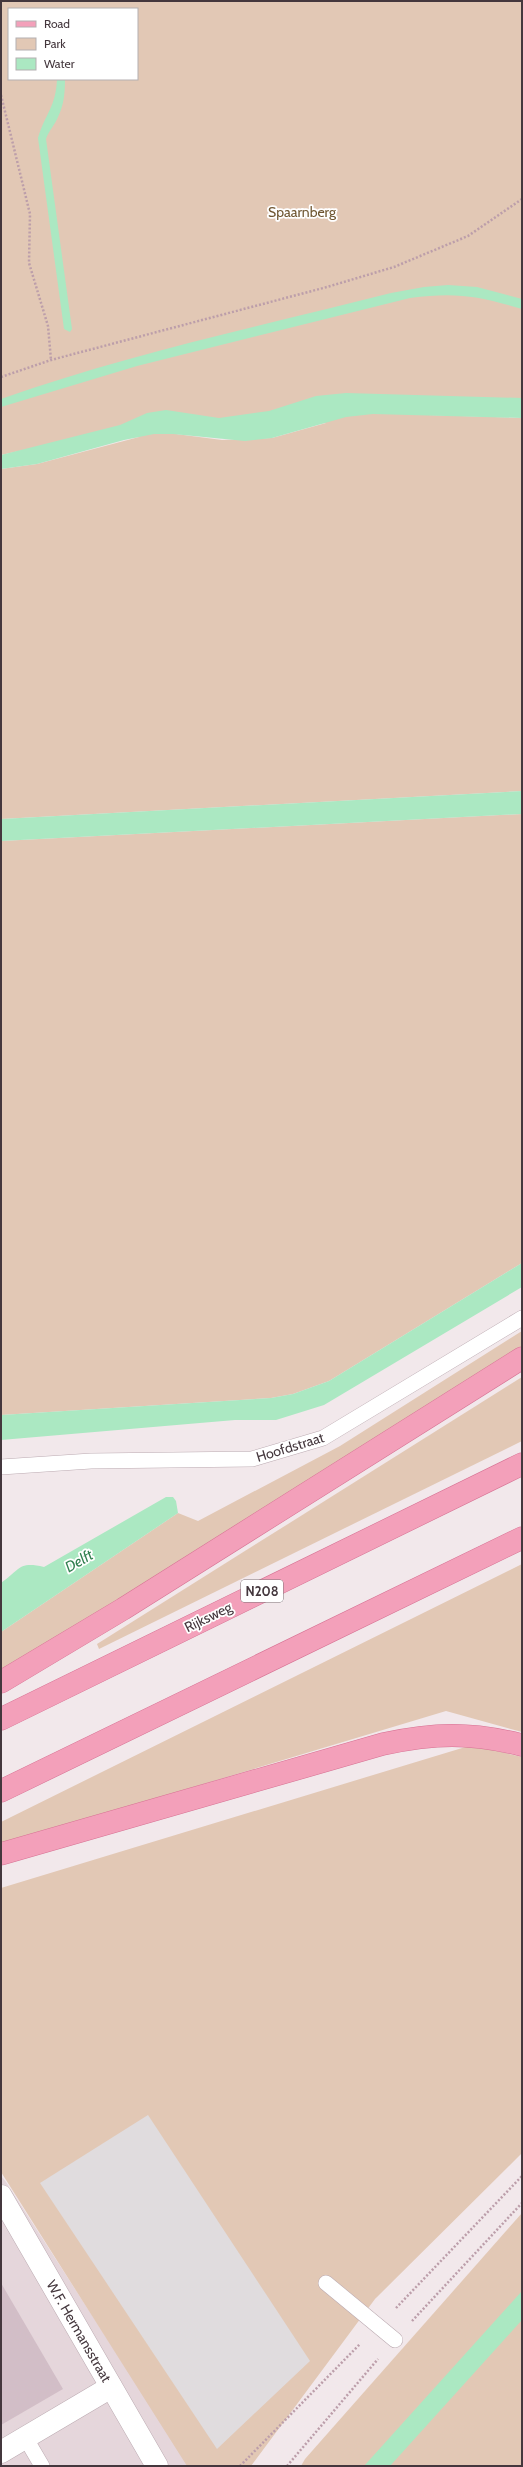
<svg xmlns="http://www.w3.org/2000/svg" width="523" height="2467" font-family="Cabin,sans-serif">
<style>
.residential{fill:#e5d6db}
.green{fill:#e2c8b5;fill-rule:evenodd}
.parking{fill:#e0dcde}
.water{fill:#abe8c2}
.building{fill:#d2bec7}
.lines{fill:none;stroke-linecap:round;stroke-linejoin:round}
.service-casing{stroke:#bcabb2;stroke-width:16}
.minor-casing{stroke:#bcabb2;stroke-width:23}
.primary-casing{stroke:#d67193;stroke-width:23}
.path{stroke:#bc9eaa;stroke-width:2.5;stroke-dasharray:2 2;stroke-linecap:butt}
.service{stroke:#fff;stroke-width:15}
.minor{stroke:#fff;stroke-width:22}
.primary{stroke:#f3a0ba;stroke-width:22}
.labels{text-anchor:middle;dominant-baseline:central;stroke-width:3.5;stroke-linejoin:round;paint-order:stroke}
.shield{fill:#fff;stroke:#7c7377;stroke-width:1}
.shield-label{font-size:13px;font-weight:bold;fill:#44373d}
.park-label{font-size:14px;fill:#6f5631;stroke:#fff}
.street-label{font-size:14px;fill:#44373d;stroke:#fff}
.water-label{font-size:15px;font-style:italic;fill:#317f50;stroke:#fff}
</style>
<rect width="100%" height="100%" fill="#f2e8eb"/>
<polygon class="residential" points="1,2176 6,2182 189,2466 1,2466"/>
<g class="green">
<path d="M1 1H522V408L428 415 522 418V791L1 819V469L37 464 139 437 56 443 1 455ZM9 9H137V79H9ZM326 423 272 438 222 440 176 434Z"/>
<polygon points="522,814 522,1263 329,1381 293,1394 271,1398 1,1415 1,841"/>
<polygon points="522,1331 522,1353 1,1674 1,1632 178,1513 198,1521 340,1446"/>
<polygon points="522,1377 522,1441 99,1649 97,1644"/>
<polygon points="522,1564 522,1732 446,1711 1,1845 1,1822"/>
<polygon points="472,1745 522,1757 522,2153 375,2299 251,2466 187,2466 1,2172 1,1888"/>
<polygon points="522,2213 522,2466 301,2466 305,2459"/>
</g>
<polygon class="parking" points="148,2115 310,2361 217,2449 40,2183"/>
<g class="water">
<path d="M57 79H65C65 92 64 105 58 117 55 125 49 130 46 139L72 329 70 332 64 329 38 138C45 114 56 107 57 79Z"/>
<path d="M448 285 477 287 522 299V309C478 296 456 292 410 298L137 366 1 407V399C128 354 261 326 391 293L424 287Z"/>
<polygon points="346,393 522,398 522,418 373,414 346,417 272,438 245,441 173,434 154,434 124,440 37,464 1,469 1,455 120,425 147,413 166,410 219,418 269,411 316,396"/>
<polygon points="522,791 522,814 1,841 1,819"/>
<polygon points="522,1263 522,1287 324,1405 276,1420 235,1420 1,1440 1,1415 271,1398 293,1394 329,1381"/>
<path d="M166 1497H173L176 1501 178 1513 1 1632V1583C20 1570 18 1561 44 1567Z"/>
<polygon points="522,2291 522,2320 390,2466 364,2466"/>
</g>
<polygon class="building" points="1,2283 63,2389 1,2425"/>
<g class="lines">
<defs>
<g id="service">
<polyline points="1,1467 91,1461 252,1459 323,1438 522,1318"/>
<polyline points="326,2283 395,2340"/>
<polyline points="25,2437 42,2466"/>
</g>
<g id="minor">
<polyline points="1,2196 157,2466"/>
<polyline points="1,2452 111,2387"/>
</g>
<g id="primary">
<polyline points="1,1682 123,1609 522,1358"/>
<polyline points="1,1719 522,1464"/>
<polyline points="1,1791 522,1538"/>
<path d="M1 1854 383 1744C434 1733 470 1732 522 1745"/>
</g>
</defs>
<use href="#service" class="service-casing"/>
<use href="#minor" class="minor-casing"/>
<use href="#primary" class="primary-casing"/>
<g class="path">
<polyline points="1,95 30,214 29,263 48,326 51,360"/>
<polyline points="1,377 51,360 327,287 394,267 468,236 522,199"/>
<polyline points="396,2308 522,2176"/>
<polyline points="412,2321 522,2203"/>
<polyline points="240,2466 360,2344"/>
<polyline points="287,2466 378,2359"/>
</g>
<use href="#service" class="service"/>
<use href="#minor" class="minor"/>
<use href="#primary" class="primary"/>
</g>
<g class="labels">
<rect class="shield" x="241" y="1580" width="42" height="22" rx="3"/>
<g class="shield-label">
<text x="262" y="1591">N208</text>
</g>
<g class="park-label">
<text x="302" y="212">Spaarnberg</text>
</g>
<g class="street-label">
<text transform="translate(290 1447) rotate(-17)">Hoofdstraat</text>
<text transform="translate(208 1617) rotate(-26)">Rijksweg</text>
<text transform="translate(79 2331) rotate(60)">W.F. Hermansstraat</text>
</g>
<g class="water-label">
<text transform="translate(79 1561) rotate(-30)">Delft</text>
</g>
</g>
<rect width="523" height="2467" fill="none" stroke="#44373d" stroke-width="4"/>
<rect x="8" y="8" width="130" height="72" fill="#ffffff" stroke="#b4afb1"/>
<rect x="16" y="21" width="20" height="6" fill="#f3a0ba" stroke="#b4afb1"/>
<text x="44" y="28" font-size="12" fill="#44373d">Road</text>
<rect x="16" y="38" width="20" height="12" fill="#e2c8b5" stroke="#b4afb1"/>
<text x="44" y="48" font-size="12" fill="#44373d">Park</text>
<rect x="16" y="58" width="20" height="12" fill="#abe8c2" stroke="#b4afb1"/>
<text x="44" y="68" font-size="12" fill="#44373d">Water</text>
</svg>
